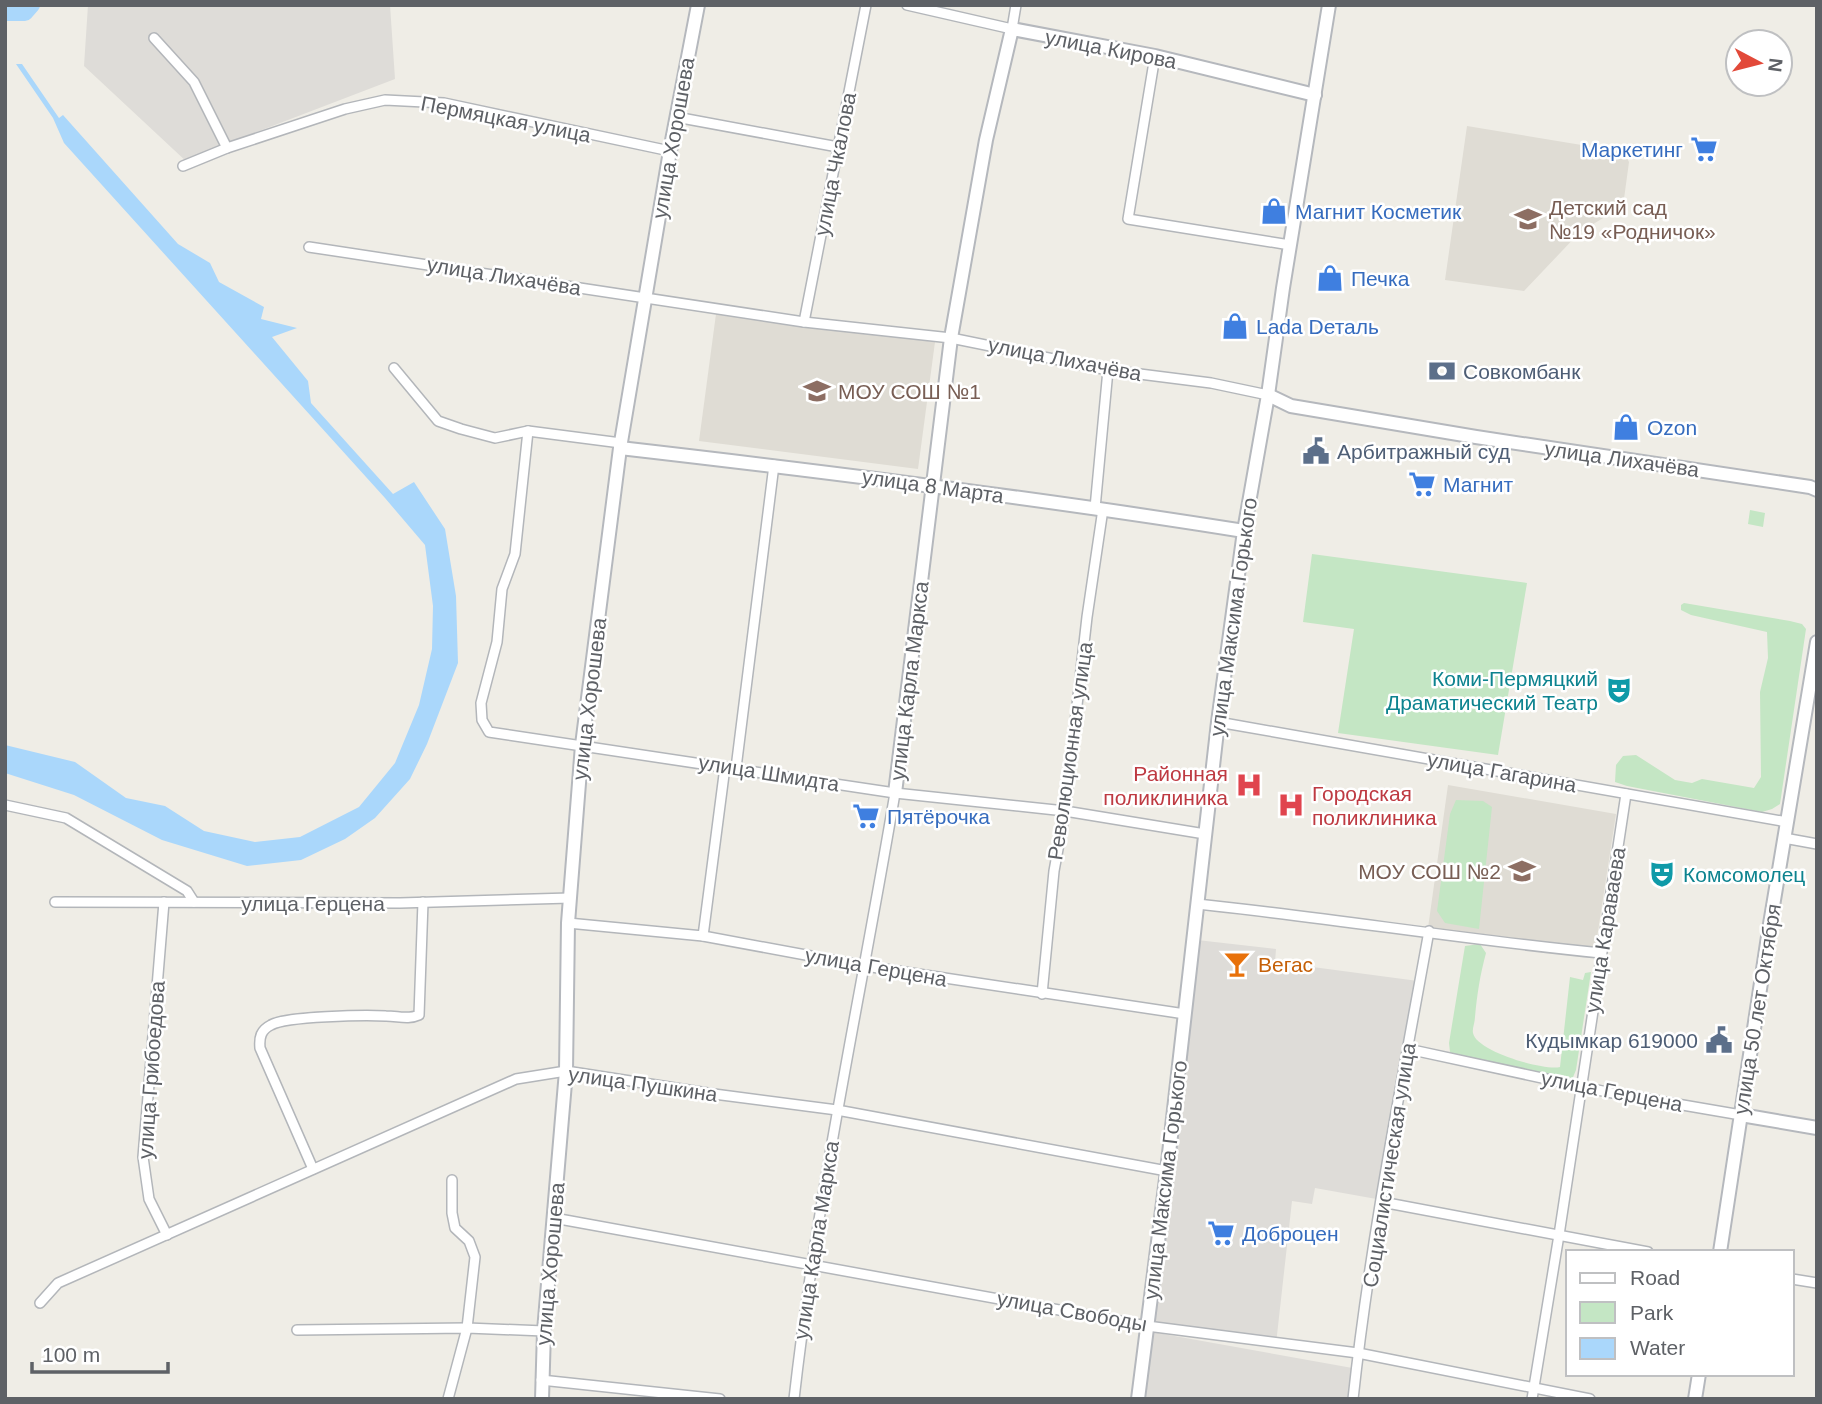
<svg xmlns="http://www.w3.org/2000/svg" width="1822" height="1404" font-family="Arial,sans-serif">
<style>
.industrial{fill:#dedcd8}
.education{fill:#dfdcd4}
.green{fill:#c4e6c4}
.water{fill:#aad7fb}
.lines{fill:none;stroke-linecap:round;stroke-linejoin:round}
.river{stroke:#aad7fb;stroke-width:16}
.street-casing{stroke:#b3b6ba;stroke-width:12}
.secondary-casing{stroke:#b5b8bd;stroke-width:16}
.street{stroke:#fff;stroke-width:9}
.secondary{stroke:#fff;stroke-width:12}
.labels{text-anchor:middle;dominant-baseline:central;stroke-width:5;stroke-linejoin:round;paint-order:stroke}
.street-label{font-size:21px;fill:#5e6166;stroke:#fff}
.shop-label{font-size:21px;fill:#366cbe;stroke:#fff;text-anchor:start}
.education-label{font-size:21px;fill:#785e54;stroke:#fff;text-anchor:start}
.service-label{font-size:21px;fill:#4e5e75;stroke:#fff;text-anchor:start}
.culture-label{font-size:21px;fill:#0d838f;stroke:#fff;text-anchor:end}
.health-label{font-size:21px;fill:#be3a42;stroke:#fff;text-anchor:end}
.food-label{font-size:21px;fill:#c56008;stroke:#fff;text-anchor:start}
</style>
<rect width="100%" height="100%" fill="#efede6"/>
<g class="industrial">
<polygon points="88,5 390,5 395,79 212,149 188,163 84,66"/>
<polygon points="1197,940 1276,949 1275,962 1418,981 1382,1200 1315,1188 1312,1204 1292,1201 1276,1344 1152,1325"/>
<polygon points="1152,1332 1358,1369 1354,1399 1143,1399"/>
</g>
<g class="education">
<polygon points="1467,126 1624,152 1629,162 1623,206 1580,232 1524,291 1445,280"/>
<polygon points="716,314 935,342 918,469 699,441"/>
<polygon points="1448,785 1616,814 1595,951 1428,928"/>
</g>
<g class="green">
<polygon points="1750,510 1765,513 1763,527 1748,524"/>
<polygon points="1312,554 1527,583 1498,755 1338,733 1354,629 1303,622"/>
<polygon points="1684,603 1790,621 1802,624 1806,629 1780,804 1772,809 1762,812 1627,786 1615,782 1616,765 1623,756 1636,755 1675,780 1692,783 1702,779 1754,788 1761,777 1760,692 1768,658 1767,632 1691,615 1681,610 1681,605"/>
<polygon points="1456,800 1483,801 1492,807 1479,929 1445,923 1437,911 1450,814"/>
<path d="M1480 944 1486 953C1480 975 1477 995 1475 1017 1475 1022 1472 1029 1473 1033 1476 1051 1543 1071 1560 1067L1570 977 1583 980 1585 973 1591 972 1576 1070 1571 1082 1456 1058 1450 1052 1449 1043 1465 946Z"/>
</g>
<polygon class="water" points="16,64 22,64 59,118 63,115 178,244 210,263 219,282 264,307 261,319 297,328 272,337 308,381 311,403 393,494 414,482 445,529 456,596 458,663 427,744 410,779 375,818 345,839 301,860 247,866 162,840 74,795 5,773 5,745 75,762 126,798 165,806 204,831 255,842 300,837 359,807 395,763 419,705 432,649 433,606 425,545 385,498 64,143 53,118"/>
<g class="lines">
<polyline class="river" points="5,13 25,13 32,5"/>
<defs>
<g id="street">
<polyline points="907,5 1012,29 1016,5"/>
<polyline points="154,38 194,82 227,148"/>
<polyline points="1155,56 1128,219 1290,245"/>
<polyline points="676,117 838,147"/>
<polyline points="183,166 227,148 345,109 385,100 444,103 670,151"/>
<polyline points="309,247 804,322 951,338 1108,370 1211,383 1268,395"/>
<polyline points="804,322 866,5"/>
<polyline points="394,368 438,421 461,429 495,438 528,431 621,443"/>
<polyline points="528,431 515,554 502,589 497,642 481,703 482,720 489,732 895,793 1065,811 1205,834"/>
<polyline points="1095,508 1108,370"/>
<polyline points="1218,722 1787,822"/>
<polyline points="736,768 774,465"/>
<polyline points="5,805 66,818 187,891 194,902"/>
<polyline points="1784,838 1817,844"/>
<polyline points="55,902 400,903 570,898"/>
<polyline points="164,902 143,1157 149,1199 167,1235"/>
<path d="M1197 904C1332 918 1466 940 1601 953"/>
<polyline points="568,923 703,936 865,966 1185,1014"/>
<polyline points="703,936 725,767"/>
<polyline points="1042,994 1054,871 1065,811 1087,617 1103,509"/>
<polyline points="1408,1049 1607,1092 1741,1115"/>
<path d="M313 1169 260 1048C259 1037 261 1030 271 1025 286 1016 366 1015 386 1016 398 1016 408 1020 419 1015L423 902"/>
<polyline points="1382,1202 1648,1252"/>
<polyline points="554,1218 1147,1326 1358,1353 1590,1399"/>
<polyline points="1792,1279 1817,1283"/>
<polyline points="40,1303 58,1283 516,1079 566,1071 714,1094 837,1110 1167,1171"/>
<polyline points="297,1330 467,1328 544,1331"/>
<polyline points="541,1380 720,1399"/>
<polyline points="448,1399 467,1328 475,1257 469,1241 455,1228 452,1213 452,1180"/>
<path d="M794 1399C817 1195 861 995 895 793"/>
<path d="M1353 1399C1370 1242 1401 1086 1429 931"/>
<polyline points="1532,1399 1559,1235 1626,794"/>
</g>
<g id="secondary">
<polyline points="1268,395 1291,406 1476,437 1810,487 1817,490"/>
<path d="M620 448C829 472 1037 498 1244 531"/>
<polyline points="895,793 951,338 986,140 1012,29 1155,56 1315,95"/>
<polyline points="1741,1115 1817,1128"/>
<polyline points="1720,1252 1769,930 1817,642"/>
<polyline points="542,1399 544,1331 566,1071 568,923 582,745 620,448 670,151 698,5"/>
<polyline points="1138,1399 1167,1171 1218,722 1244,531 1268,395 1283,288 1329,5"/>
<polyline points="1695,1399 1699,1374"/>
</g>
</defs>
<use href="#street" class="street-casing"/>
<use href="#secondary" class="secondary-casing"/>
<use href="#street" class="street"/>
<use href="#secondary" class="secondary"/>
</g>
<defs>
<symbol id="supermarket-bare" viewBox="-9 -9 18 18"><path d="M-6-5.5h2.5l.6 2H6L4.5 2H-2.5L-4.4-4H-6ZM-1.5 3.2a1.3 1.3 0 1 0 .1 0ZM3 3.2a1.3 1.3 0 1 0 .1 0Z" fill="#3f7fe0" stroke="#fff" stroke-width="2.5" paint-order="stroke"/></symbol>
<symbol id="shop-bare" viewBox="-9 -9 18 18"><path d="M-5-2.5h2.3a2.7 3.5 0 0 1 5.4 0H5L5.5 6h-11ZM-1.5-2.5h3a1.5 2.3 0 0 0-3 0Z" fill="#3f7fe0" stroke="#fff" stroke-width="2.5" paint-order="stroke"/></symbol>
<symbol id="school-bare" viewBox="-9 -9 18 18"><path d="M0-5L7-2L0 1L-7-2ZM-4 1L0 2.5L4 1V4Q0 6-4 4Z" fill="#8d6e63" stroke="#fff" stroke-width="2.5" paint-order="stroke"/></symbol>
<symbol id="bank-bare" viewBox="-9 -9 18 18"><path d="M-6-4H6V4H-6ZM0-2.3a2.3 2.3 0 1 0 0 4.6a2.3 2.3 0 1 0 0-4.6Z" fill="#5c6f8a" stroke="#fff" stroke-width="2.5" paint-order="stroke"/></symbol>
<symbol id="civic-bare" viewBox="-9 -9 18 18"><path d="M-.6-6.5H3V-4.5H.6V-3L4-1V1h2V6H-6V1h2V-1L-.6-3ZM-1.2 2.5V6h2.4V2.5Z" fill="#5c6f8a" stroke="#fff" stroke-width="2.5" paint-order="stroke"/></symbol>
<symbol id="theatre-bare" viewBox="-9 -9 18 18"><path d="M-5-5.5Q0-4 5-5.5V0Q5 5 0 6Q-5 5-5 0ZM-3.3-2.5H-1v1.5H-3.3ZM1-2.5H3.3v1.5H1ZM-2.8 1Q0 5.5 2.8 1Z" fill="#0f9aa8" stroke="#fff" stroke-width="2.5" paint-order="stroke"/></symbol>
<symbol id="hospital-bare" viewBox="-9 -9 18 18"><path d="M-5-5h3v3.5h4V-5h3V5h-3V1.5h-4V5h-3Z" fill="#e0444e" stroke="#fff" stroke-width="2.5" paint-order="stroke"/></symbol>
<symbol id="bar-bare" viewBox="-9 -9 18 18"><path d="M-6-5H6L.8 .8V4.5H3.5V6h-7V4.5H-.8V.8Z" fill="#e8710a" stroke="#fff" stroke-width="2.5" paint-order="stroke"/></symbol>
</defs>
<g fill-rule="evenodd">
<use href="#supermarket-bare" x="1685" y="130" width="38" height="38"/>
<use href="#shop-bare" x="1255" y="192" width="38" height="38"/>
<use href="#school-bare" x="1509" y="200" width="38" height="38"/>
<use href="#shop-bare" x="1311" y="259" width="38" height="38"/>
<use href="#shop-bare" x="1216" y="307" width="38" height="38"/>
<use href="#bank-bare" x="1423" y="352" width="38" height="38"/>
<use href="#school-bare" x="798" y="372" width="38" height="38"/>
<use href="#shop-bare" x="1607" y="408" width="38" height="38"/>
<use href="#civic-bare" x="1297" y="432" width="38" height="38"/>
<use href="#supermarket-bare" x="1403" y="465" width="38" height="38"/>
<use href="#theatre-bare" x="1600" y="671" width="38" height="38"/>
<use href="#hospital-bare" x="1230" y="766" width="38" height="38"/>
<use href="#hospital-bare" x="1272" y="786" width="38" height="38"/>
<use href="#supermarket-bare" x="847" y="797" width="38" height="38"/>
<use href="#school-bare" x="1503" y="852" width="38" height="38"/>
<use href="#theatre-bare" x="1643" y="855" width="38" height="38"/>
<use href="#bar-bare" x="1218" y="945" width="38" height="38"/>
<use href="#civic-bare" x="1700" y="1021" width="38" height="38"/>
<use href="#supermarket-bare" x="1202" y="1214" width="38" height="38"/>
</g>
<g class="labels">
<g class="street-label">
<text transform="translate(1111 49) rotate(11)">улица Кирова</text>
<text transform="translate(506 119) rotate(11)">Пермяцкая улица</text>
<text transform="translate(673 138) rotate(-80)">улица Хорошева</text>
<text transform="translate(835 164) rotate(-79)">улица Чкалова</text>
<text transform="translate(504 276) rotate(9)">улица Лихачёва</text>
<text transform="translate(1065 359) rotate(11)">улица Лихачёва</text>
<text transform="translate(1622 459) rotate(8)">улица Лихачёва</text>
<text transform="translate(933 486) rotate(8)">улица 8 Марта</text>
<text transform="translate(1233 617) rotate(-82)">улица Максима Горького</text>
<text transform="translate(909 681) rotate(-83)">улица Карла Маркса</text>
<text transform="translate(589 699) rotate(-83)">улица Хорошева</text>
<text transform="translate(1070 751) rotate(-82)">Революционная улица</text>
<text transform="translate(1502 772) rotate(10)">улица Гагарина</text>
<text transform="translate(769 773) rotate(9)">улица Шмидта</text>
<text x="313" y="903">улица Герцена</text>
<text transform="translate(1605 930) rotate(-81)">улица Караваева</text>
<text transform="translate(876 967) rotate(10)">улица Герцена</text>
<text transform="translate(1757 1009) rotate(-81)">улица 50 лет Октября</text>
<text transform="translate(151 1070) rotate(-86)">улица Грибоедова</text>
<text transform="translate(643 1084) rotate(8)">улица Пушкина</text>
<text transform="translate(1612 1091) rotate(11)">улица Герцена</text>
<text transform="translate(1389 1165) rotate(-81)">Социалистическая улица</text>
<text transform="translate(1165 1180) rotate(-83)">улица Максима Горького</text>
<text transform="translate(816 1240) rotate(-81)">улица Карла Маркса</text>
<text transform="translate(550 1264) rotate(-85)">улица Хорошева</text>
<text transform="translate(1072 1311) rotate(10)">улица Свободы</text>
</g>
<g class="shop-label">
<text x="1683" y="149" text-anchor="end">Маркетинг</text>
<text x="1295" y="211">Магнит Косметик</text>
<text x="1351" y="278">Печка</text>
<text x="1256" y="326">Lada Dеталь</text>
<text x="1647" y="427">Ozon</text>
<text x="1443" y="484">Магнит</text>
<text x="887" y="816">Пятёрочка</text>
<text x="1242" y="1233">Доброцен</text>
</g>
<g class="education-label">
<text x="1549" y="207">Детский сад<tspan x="1549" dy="24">№19 «Родничок»</tspan></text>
<text x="838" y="391">МОУ СОШ №1</text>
<text x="1501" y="871" text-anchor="end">МОУ СОШ №2</text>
</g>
<g class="service-label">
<text x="1463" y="371">Совкомбанк</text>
<text x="1337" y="451">Арбитражный суд</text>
<text x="1698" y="1040" text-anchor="end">Кудымкар 619000</text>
</g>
<g class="culture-label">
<text x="1598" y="678">Коми-Пермяцкий<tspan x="1598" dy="24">Драматический Театр</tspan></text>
<text x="1683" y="874" text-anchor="start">Комсомолец</text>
</g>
<g class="health-label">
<text x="1228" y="773">Районная<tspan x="1228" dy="24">поликлиника</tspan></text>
<text x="1312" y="793" text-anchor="start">Городская<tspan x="1312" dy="24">поликлиника</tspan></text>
</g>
<g class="food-label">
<text x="1258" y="964">Вегас</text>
</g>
</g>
<rect width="1822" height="1404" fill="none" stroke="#5e6166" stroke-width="14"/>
<rect x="1566" y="1250" width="228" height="126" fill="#ffffff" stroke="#bfc0c2" stroke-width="2"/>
<rect x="1580" y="1273" width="35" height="10" fill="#ffffff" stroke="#bfc0c2" stroke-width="2"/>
<text x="1630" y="1285" font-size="21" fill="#5e6166">Road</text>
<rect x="1580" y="1302" width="35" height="21" fill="#c4e6c4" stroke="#bfc0c2" stroke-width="2"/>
<text x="1630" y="1320" font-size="21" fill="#5e6166">Park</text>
<rect x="1580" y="1338" width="35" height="21" fill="#aad7fb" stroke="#bfc0c2" stroke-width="2"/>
<text x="1630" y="1355" font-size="21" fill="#5e6166">Water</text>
<g transform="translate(1759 63) rotate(97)"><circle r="33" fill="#ffffff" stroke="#bfc0c2" stroke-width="2"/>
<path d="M0-5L12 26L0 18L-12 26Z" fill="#e24939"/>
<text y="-10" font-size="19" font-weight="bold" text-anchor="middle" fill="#5e6166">N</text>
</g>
<path d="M32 1362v10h136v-10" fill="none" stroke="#5e6166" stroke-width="3.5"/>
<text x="42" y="1362" font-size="21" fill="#5e6166" stroke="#ffffff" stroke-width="5" paint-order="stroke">100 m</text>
</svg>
